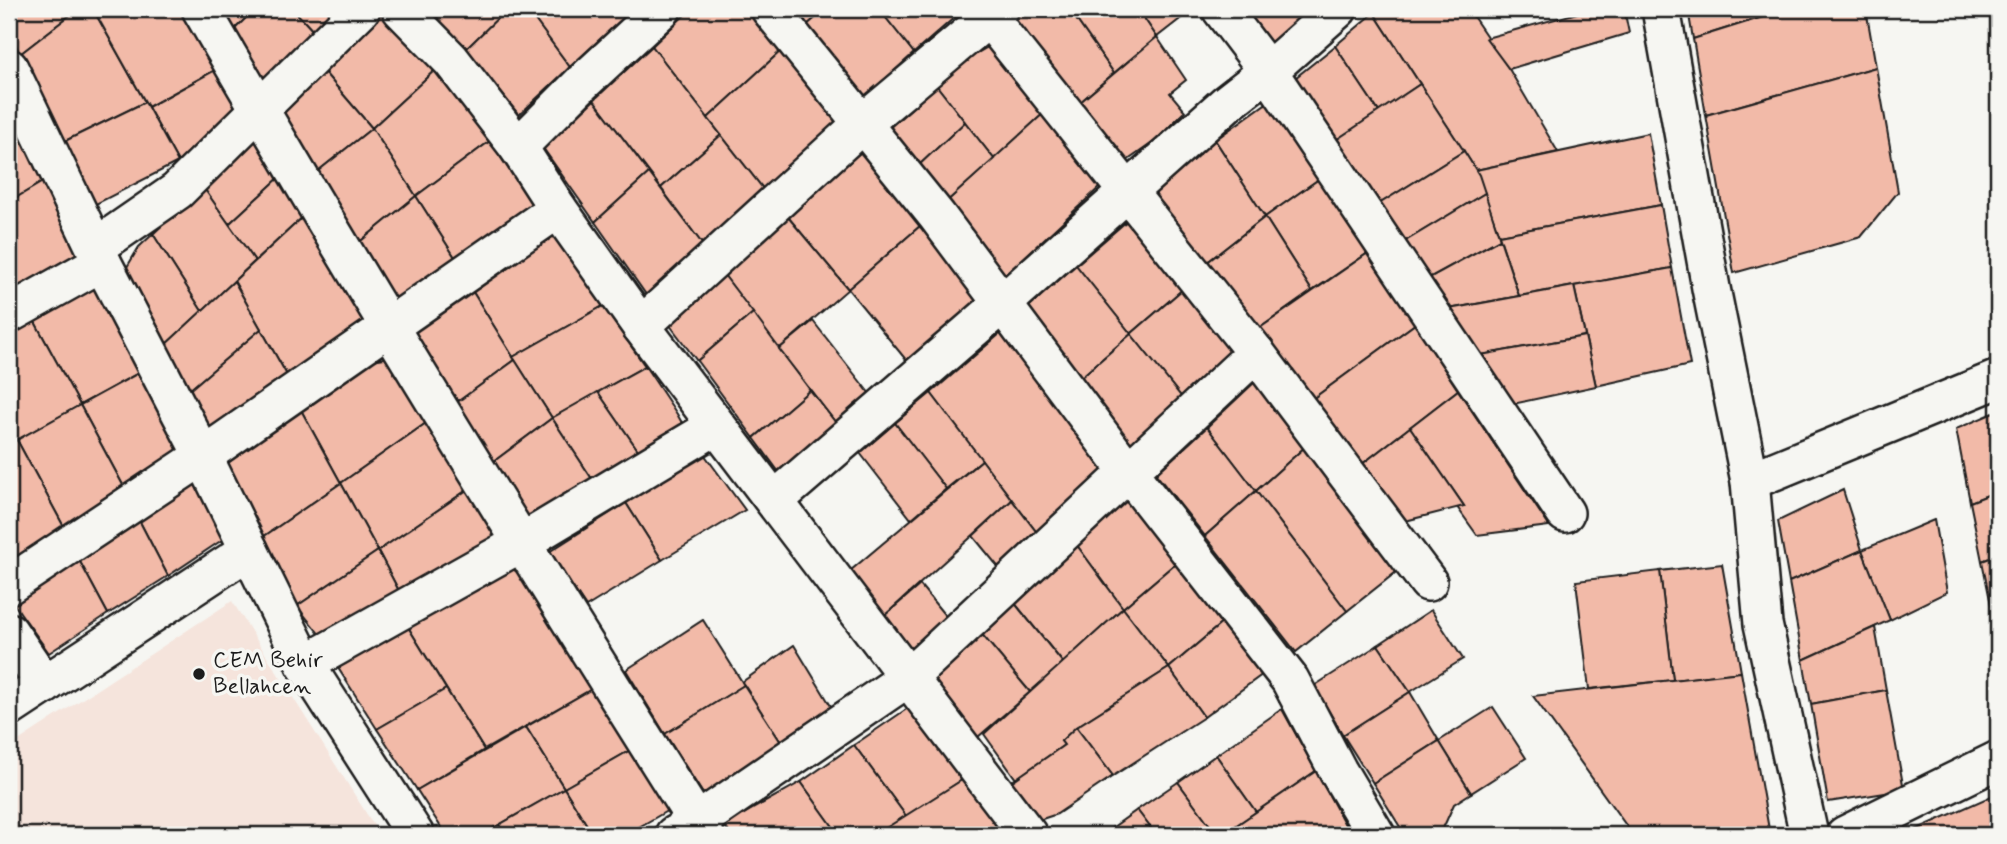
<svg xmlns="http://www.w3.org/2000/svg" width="2007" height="844" font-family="Mynerve,sans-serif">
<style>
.built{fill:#f5e4dc}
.building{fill:#f2baa8;stroke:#1c1c1c;stroke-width:2}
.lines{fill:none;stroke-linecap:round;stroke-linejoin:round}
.minor-casing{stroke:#1c1c1c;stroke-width:42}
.minor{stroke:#f6f6f2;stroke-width:37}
.poi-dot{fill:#1c1c1c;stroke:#f6f6f2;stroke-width:2.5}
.labels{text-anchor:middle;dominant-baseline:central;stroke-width:7;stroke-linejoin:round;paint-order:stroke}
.poi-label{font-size:23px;fill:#1c1c1c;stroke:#f6f6f2;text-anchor:start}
</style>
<rect width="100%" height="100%" fill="#f6f6f2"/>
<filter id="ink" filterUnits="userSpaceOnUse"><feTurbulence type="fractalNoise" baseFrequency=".0143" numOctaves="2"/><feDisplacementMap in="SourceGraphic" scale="14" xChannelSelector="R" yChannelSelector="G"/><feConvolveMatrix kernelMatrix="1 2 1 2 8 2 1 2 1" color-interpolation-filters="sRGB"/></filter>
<g filter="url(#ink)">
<polygon class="built" points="232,601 380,835 9,835 9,747"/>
<g class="building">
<polygon points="9,9 78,9 20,54 9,31"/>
<polygon points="78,9 93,9 145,102 63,142 20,54"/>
<polygon points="93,9 184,9 217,69 148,107"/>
<polygon points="214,9 255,9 229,35"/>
<polygon points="255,9 293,9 316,34 261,90 229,35"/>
<polygon points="293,9 342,9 316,34"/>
<polygon points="376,9 435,70 372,128 318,65"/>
<polygon points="425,9 507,9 466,49"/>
<polygon points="507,9 527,9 570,67 519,115 466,49"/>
<polygon points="527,9 625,9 628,14 570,67"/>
<polygon points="691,9 749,9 782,50 708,118 652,46"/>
<polygon points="793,9 826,9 806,26"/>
<polygon points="826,9 879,9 914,53 863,99 806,26"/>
<polygon points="879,9 964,9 914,53"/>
<polygon points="1026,9 1069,9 1114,73 1078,104 1013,21"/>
<polygon points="1069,9 1138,9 1157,37 1114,73"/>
<polygon points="1138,9 1193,9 1157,37"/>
<polygon points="1241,9 1304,9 1307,13 1268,47"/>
<polygon points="1380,9 1468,9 1509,69 1558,152 1476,170 1374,13"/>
<polygon points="1592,9 1624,9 1629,33 1509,69 1486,38"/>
<polygon points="1688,9 1777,9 1778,12 1693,39"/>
<polygon points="1789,9 1866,9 1876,67 1706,115 1693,39"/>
<polygon points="1374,13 1420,84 1379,112 1335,46"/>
<polygon points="1157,37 1186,80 1170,93 1185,111 1155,141 1124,163 1078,104"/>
<polygon points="993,44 1045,112 994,159 937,86 969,58"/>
<polygon points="652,46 721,135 661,188 594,100"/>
<polygon points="1335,46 1379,112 1336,140 1295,78"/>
<polygon points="782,50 839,122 764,190 708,118"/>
<polygon points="318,65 372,128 313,175 273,109"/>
<polygon points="1876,67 1898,192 1861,237 1734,273 1706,115"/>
<polygon points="217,69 240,110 178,162 148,107"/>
<polygon points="435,70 490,141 416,196 372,128"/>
<polygon points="1420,84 1464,151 1379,204 1336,140"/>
<polygon points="937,86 965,122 917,167 887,130"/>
<polygon points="594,100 649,173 595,222 543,148"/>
<polygon points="9,102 46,180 9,202"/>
<polygon points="145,102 178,162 94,205 63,142"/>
<polygon points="1268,102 1319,179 1265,217 1215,140"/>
<polygon points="1045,112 1101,186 1003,277 945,203"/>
<polygon points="965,122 994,159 945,203 917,167"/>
<polygon points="372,128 416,196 356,245 313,175"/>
<polygon points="1648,133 1661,205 1499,235 1476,170"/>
<polygon points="721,135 764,190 703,245 661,188"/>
<polygon points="258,136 281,176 229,224 203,187"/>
<polygon points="1215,140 1265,217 1205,264 1160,206 1155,192"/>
<polygon points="490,141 532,204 456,259 416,196"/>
<polygon points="862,151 920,226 848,289 788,217"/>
<polygon points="1464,151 1479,175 1485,193 1404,242 1379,204"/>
<polygon points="649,173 703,245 647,296 595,222"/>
<polygon points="281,176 305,215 255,261 229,224"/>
<polygon points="1319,179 1368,253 1312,291 1265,217"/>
<polygon points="46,180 82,256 9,296 9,202"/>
<polygon points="203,187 255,261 202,311 153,234"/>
<polygon points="1485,193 1500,239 1429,278 1404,242"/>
<polygon points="416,196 456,259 395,309 356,245"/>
<polygon points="1661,205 1672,268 1519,296 1499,235"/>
<polygon points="305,215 368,320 288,377 234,281"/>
<polygon points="788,217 848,289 779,349 724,275"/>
<polygon points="1265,217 1312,291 1257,330 1205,264"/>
<polygon points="1128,220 1183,289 1131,334 1076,265"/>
<polygon points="920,226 977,301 907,361 848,289"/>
<polygon points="551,232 603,306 513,357 471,289"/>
<polygon points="153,234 202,311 163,347 124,272 139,247"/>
<polygon points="1500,239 1519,296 1449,309 1429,278"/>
<polygon points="1368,253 1415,324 1311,400 1257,330"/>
<polygon points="1076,265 1131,334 1079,379 1025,310"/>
<polygon points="1672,268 1690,365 1596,386 1574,286"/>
<polygon points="724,275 753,313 697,361 669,324"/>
<polygon points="96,280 142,371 80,405 35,322"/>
<polygon points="234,281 261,329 187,392 163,347"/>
<polygon points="1574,286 1585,336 1481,355 1449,309"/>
<polygon points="471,289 515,360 456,403 411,331"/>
<polygon points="1183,289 1233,352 1183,399 1131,334"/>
<polygon points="603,306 645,366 552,418 513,357"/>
<polygon points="753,313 810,390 754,438 697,361"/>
<polygon points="813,321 870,394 836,423 779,349"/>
<polygon points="35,322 80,405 17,440 9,424 9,334"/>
<polygon points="1415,324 1458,390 1361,465 1311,400"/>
<polygon points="261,329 288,377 209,433 187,392"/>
<polygon points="1001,333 1106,471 1038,534 931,393"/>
<polygon points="1131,334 1183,399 1133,447 1079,379"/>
<polygon points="1585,336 1596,386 1513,404 1481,355"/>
<polygon points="391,357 429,421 341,483 301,410 372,360"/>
<polygon points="515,360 552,418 493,462 456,403"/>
<polygon points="645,366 677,414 686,430 642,456 598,392"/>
<polygon points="142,371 182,448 124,487 80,405"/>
<polygon points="1257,380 1306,446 1256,491 1207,427"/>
<polygon points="810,390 836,423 779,472 754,438"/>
<polygon points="1458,390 1549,526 1477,535 1457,507 1464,506 1410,427"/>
<polygon points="598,392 642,456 596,485 552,418"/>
<polygon points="931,393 982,460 946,489 895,423"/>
<polygon points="80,405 124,487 64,527 17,440"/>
<polygon points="301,410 341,483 263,537 225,465"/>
<polygon points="1998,411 1998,491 1970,502 1956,429"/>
<polygon points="552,418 596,485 531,524 493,462"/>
<polygon points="429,421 470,488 378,551 341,483"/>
<polygon points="895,423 946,489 911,519 860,453"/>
<polygon points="9,424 17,440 9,445"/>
<polygon points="1207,427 1256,491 1205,536 1156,474"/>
<polygon points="1410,427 1464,506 1405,521 1361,465"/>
<polygon points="17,440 64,527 9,564 9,445"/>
<polygon points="1306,446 1400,569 1347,611 1256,491"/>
<polygon points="704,454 745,510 662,560 626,503"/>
<polygon points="982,460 1012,500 883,617 850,571"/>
<polygon points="199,480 228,536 168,576 139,520"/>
<polygon points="341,483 378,551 297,606 263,537"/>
<polygon points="470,488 498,534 399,591 378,551"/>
<polygon points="1843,490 1862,550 1789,582 1778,521"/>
<polygon points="1256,491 1347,611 1296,652 1205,536"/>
<polygon points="1998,491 1998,555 1982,561 1970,502"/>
<polygon points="1128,498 1177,562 1123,608 1076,544"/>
<polygon points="1012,500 1038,534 1000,569 973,536"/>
<polygon points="626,503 662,560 586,607 549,552"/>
<polygon points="139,520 168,576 108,614 79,560"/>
<polygon points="1934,520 1947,592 1890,620 1862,550"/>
<polygon points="1076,544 1123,608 1063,663 1013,601"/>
<polygon points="1862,550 1890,620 1803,660 1789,582"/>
<polygon points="378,551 399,591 321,636 297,606"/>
<polygon points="1998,555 1998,624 1995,624 1982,561"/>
<polygon points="79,560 108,614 49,653 14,604"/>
<polygon points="1177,562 1223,622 1169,668 1123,608"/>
<polygon points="1722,564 1741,672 1673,680 1660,571"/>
<polygon points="509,567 535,583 597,686 484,750 408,627"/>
<polygon points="1660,571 1673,680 1589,689 1576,581"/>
<polygon points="920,585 947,618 910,652 883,617"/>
<polygon points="1013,601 1063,663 1030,692 979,631"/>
<polygon points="1123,608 1169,668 1076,727 1061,741 1064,745 1016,779 984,734"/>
<polygon points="1431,610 1463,659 1410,692 1378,645"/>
<polygon points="703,620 744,685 665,734 626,670"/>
<polygon points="1223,622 1263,674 1204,717 1169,668"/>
<polygon points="408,627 446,689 377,729 338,668"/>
<polygon points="1875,627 1886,690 1811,704 1803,660"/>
<polygon points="979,631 1030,692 978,737 935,682 938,668"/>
<polygon points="794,645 834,711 784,747 742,682"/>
<polygon points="1378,645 1410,692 1343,735 1314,686"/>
<polygon points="1169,668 1204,717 1113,776 1076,727"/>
<polygon points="1741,672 1770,835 1633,835 1533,696"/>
<polygon points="744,685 784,747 705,797 665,734"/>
<polygon points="597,686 634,748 564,788 526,727"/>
<polygon points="446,689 484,750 417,790 377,729"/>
<polygon points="1886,690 1904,790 1828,802 1811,704"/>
<polygon points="1410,692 1439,741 1373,783 1343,735"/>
<polygon points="911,706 965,778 906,816 854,745"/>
<polygon points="1493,707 1526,758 1471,793 1439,741"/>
<polygon points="1282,709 1316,771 1256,812 1216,755"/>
<polygon points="526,727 564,788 481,835 446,835 417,790"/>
<polygon points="1076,727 1113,776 1057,814 1039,820 1011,782 1064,745 1061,741"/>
<polygon points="1439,741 1471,793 1454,804 1440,835 1405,835 1373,783"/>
<polygon points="854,745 906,816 877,835 839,835 801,782"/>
<polygon points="634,748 672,808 625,835 593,835 564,788"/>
<polygon points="1216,755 1256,812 1223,835 1217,835 1178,782"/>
<polygon points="1316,771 1350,834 1222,835"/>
<polygon points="965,778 1007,835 887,835 883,830"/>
<polygon points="801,782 839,835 731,835 724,825"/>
<polygon points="1178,782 1217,835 1156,835 1137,810"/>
<polygon points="564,788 593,835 506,835 499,825"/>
<polygon points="1996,794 1998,800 1998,835 1904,835"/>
<polygon points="1137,810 1156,835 1102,835"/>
<polygon points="499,825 506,835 481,835"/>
</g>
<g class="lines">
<defs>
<g id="minor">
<path d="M201 9C362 288 533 563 705 835"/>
<polyline points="401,9 451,60 518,147 558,209 641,326 1028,835"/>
<polyline points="770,9 937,216 1129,473 1290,680 1338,771 1376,835"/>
<polyline points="982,9 1256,353 1428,582"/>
<polyline points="1221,9 1268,71 1565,513"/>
<polyline points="1661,9 1711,288 1750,481 1763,624 1809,835"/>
<polyline points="9,68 102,262 203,456 305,664 415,835"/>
<polyline points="518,147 582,83 662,9"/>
<polyline points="96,247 177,191 361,9"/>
<polyline points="9,314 102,262"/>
<polyline points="641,326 863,123 999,9"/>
<polyline points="1750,481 1998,379"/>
<polyline points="775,500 1002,304 1227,103 1268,71 1338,9"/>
<polyline points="9,585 203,456 558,209"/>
<polyline points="9,632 45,685"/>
<polyline points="305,664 521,543 716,426"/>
<polyline points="9,708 249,550"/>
<polyline points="674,835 697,822 909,677 1256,353"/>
<polyline points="1845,835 1998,760"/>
</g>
</defs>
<use href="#minor" class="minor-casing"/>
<use href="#minor" class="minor"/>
</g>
</g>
<circle class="poi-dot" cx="199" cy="674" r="7"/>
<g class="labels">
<g class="poi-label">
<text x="213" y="661">CEM Behir<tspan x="213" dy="26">Bellahcen</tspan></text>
</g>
</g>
<rect width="2007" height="844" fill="none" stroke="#f6f6f2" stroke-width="35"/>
<rect x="18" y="18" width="1972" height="809" fill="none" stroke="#1c1c1c" stroke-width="2.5" filter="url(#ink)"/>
</svg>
